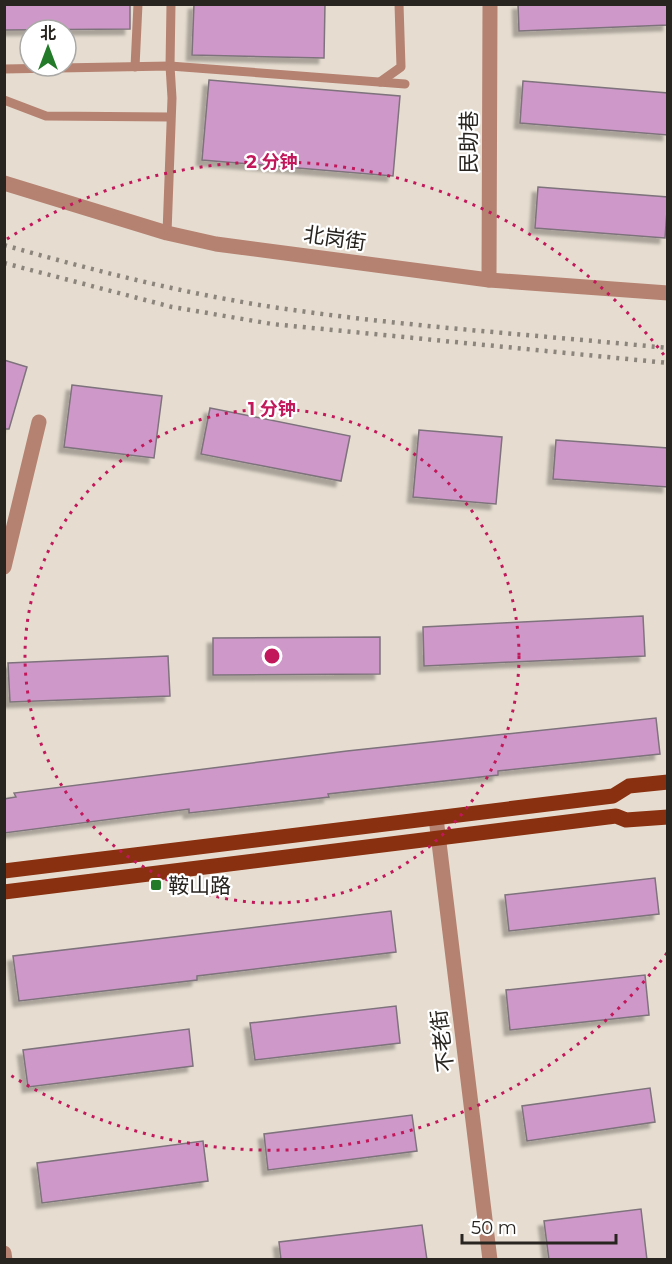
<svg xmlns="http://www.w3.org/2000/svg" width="672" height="1264" font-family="Montserrat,'Noto Sans SC',sans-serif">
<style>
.building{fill:#ce99c8;stroke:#7e737c;stroke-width:1.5;filter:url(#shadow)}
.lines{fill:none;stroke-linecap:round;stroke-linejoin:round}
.lane{stroke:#b58272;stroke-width:9}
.street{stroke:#b58272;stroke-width:15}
.primary{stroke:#88300f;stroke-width:15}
.rail{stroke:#8b857c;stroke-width:4.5;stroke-dasharray:3 6;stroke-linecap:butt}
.ring{fill:none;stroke:#c2185b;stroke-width:3;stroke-dasharray:3 6}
.poi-dot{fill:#237b2a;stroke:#fff;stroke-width:2}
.labels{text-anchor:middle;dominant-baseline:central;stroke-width:4.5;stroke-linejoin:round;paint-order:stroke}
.street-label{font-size:21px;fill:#282520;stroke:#fff}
.poi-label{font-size:21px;fill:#282520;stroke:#fff;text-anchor:start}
.centre{fill:#c2185b;stroke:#fff;stroke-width:3}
.ring-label{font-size:18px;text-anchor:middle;font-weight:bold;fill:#c2185b;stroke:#fff;stroke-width:4.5;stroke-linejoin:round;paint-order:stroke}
</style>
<defs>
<filter id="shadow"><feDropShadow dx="-5.5" dy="5.5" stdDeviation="1.5" flood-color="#0004"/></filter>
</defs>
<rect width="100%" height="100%" fill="#e6ddd0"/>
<g class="building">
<polygon points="4,4 130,4 130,29 4,30"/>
<polygon points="194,4 325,4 324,58 192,55"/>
<polygon points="518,4 668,4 668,25 519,31"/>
<polygon points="209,80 400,96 393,176 202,160"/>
<polygon points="523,81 668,93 668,135 520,123"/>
<polygon points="538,187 668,197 665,238 535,228"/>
<polygon points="4,360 27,367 9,429 4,429"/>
<polygon points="72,385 162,396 154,458 64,447"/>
<polygon points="210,408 350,436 341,481 201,454"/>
<polygon points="419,430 502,437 496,504 413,497"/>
<polygon points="556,440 668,448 668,487 553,479"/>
<polygon points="643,616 645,656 424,666 423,627"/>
<polygon points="380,637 380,674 213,675 213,638"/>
<polygon points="168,656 170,696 10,702 8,663"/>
<polygon points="656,718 660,754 498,771 498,775 328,794 329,797 189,813 189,809 4,833 4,799 16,797 14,793 347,751"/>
<polygon points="655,878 659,914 509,931 505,895"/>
<polygon points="391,911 396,952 197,976 197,980 19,1001 13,956"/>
<polygon points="645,975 649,1015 510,1030 506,990"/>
<polygon points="396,1006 400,1043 255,1060 250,1023"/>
<polygon points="189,1029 193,1066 28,1087 23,1050"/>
<polygon points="650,1088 655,1122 527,1141 522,1106"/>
<polygon points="412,1115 417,1151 268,1170 264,1134"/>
<polygon points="203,1141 208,1181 42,1203 37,1163"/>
<polygon points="641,1209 647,1260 549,1260 544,1221"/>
<polygon points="422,1225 427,1260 281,1260 279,1242"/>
</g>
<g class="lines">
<g class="lane">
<polyline points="135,67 138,4"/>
<polyline points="4,69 170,66 405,84"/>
<polyline points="380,82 401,67 399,4"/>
<polyline points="4,100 46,116 170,117"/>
<polyline points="167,233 172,98 170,66 171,4"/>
</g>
<g class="street">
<polyline points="4,183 167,233 216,244 489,280 668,293"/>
<polyline points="489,280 490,4"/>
<polyline points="4,567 39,422"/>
<polyline points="436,818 490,1260"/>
<polyline points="4,1253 5,1260"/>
</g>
<g class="primary">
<polyline points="4,871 613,796 629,786 668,782"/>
<polyline points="4,892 616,816 626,820 668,817"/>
</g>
<g class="rail">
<path d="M4 245C95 271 186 294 279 308 408 327 538 335 668 348"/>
<polyline points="4,263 172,307 272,324 668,363"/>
</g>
</g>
<g class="ring">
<circle cx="272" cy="656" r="247"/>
<path d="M667 953A494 494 0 0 1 7 1073M7 239A494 494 0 0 1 667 359"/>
</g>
<rect class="poi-dot" x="150" y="879" width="12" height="12" rx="3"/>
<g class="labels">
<g class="street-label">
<text transform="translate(468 142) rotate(-90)">民助巷</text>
<text transform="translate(335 238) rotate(8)">北岗街</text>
<text transform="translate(442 1041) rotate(-97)">不老街</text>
</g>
<g class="poi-label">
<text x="168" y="885">鞍山路</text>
</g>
</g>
<circle cx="272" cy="656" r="9" class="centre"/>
<g class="ring-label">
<text x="272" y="168">2 分钟</text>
<text x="272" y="415">1 分钟</text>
</g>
<rect width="672" height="1264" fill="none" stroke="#282520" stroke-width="12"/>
<g transform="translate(48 48)"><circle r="28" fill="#ffffff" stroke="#a9a8a6" stroke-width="1.5"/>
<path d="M0-4.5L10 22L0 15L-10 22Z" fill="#237b2a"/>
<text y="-9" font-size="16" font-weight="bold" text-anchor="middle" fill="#282520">北</text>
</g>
<path d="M462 1234v9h154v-9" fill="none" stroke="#282520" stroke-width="3"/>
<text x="471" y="1234" font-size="18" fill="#282520" stroke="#ffffff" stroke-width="4.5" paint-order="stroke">50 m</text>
</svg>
